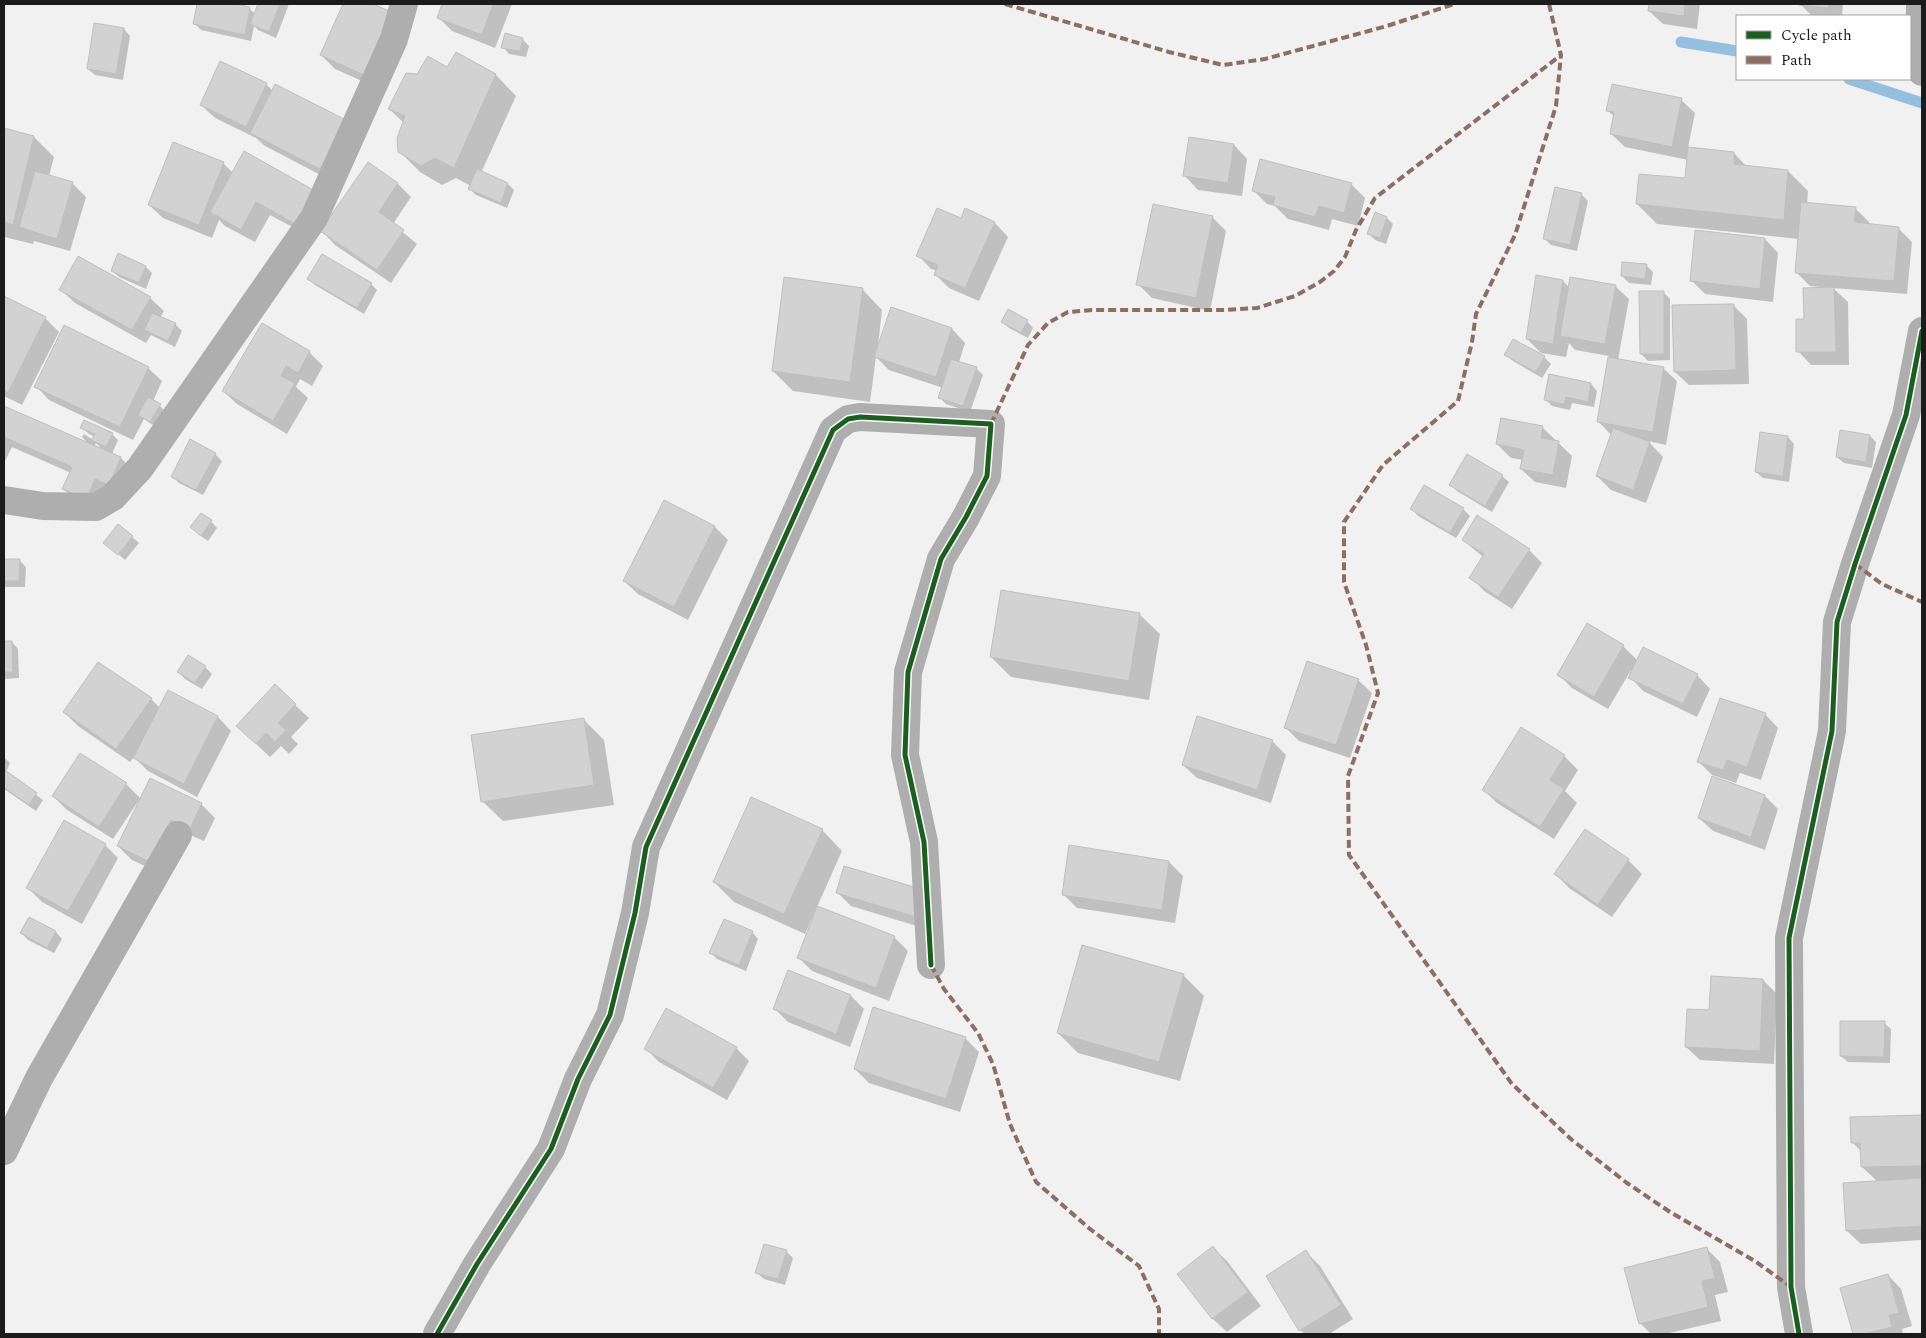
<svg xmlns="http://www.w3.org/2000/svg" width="1926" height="1338" font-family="Spectral,serif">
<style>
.shadow{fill:#0003;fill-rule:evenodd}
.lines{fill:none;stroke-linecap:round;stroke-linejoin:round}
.stream{stroke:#95bfde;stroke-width:11}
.building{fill:#d3d2d2;stroke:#c0bfbf}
.minor{stroke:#aeaeae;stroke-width:28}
.quiet{stroke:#8d6e63;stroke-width:4;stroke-dasharray:8 4;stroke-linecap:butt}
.cycleway-casing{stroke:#fefeff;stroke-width:8}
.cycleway{stroke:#1b5e20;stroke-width:5}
</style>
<rect width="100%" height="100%" fill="#f2f1f2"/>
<g class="shadow">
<polygon points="199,4 229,4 249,8 255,14 259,4 289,4 276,38 258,30 254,26 251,41 201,30 195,24"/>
<polygon points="344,4 370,4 393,14 380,89 335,69 321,55"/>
<polygon points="443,4 512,4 495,48 452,31 438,17"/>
<polygon points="1650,4 1700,4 1697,29 1663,24 1649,11"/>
<polygon points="1800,4 1843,4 1842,16 1812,16"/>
<polygon points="95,25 124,29 130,36 123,80 95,75 88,69"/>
<polygon points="522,39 529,46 526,57 509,54 503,47"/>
<polygon points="456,54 496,75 516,96 481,173 508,184 514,190 507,208 476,195 470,189 471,186 456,178 442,185 420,172 399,151 404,123 389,109 417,76 448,69"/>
<polygon points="266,84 273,91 345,121 334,182 265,146 256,138 215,118 201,105"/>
<polygon points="1681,100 1695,113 1688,148 1734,153 1747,167 1788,171 1808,191 1807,204 1855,208 1869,222 1869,225 1898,228 1912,242 1907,294 1833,288 1848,302 1849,365 1811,365 1798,351 1805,320 1820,287 1810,286 1796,272 1799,239 1657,224 1637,204 1686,180 1688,160 1625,147 1611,134 1615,117 1608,111"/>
<polygon points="4,130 34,137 54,157 49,176 72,183 86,197 70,251 34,241 33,244 4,237"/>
<polygon points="1234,145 1247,159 1242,196 1198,190 1185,176"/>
<polygon points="1261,160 1352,185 1365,198 1358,226 1332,219 1329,230 1288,219 1275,206 1267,204 1253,190"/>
<polygon points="223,163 233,173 313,238 270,215 255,242 225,226 219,220 212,238 163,218 149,205"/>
<polygon points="368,164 398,184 411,197 393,224 417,244 391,283 335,245 322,231"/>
<polygon points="1556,188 1582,195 1588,201 1577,251 1551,245 1544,238"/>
<polygon points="966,210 995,223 1008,237 979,301 949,288 935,274 937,271 931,269 918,255 962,220"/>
<polygon points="1376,213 1387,218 1393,224 1386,244 1375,240 1369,234"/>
<polygon points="1213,218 1226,231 1210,311 1152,298 1138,284"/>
<polygon points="1765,239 1778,253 1773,302 1705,294 1691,280"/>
<polygon points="1646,265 1653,272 1651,285 1629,283 1622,276"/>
<polygon points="146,267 152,273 146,289 119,277 112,271"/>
<polygon points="309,278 371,284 377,290 364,314 315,285"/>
<polygon points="1563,281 1570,288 1615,286 1629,299 1618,360 1663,368 1677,381 1666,445 1648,441 1663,457 1646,503 1611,490 1597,476 1612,436 1598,421 1609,356 1575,350 1569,343 1566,357 1541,353 1527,339"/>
<polygon points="862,289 882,310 878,346 892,308 952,329 965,343 959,362 976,368 983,375 970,412 946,404 939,397 943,388 889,370 876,357 870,402 793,391 773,371"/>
<polygon points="61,290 150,298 164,311 160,318 176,325 182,331 175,347 151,335 146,343 75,303"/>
<polygon points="1664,293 1670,299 1670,360 1648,361 1641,354"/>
<polygon points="4,297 45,318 59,332 22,405 4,396"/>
<polygon points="1733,305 1747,319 1749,384 1689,385 1675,372"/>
<polygon points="1027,321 1033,328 1028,338 1009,328 1002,322"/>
<polygon points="263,325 309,352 323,366 312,386 300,379 296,387 308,398 287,434 237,404 223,391"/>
<polygon points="1506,355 1544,357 1551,364 1542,378 1513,361"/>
<polygon points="148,368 162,381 153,401 167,412 157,428 144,419 133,440 49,400 36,386"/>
<polygon points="1550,375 1591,384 1597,391 1594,407 1572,403 1570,410 1552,406 1545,399"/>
<path d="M4 407 90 445 82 437 84 434 93 440 95 437 89 434 82 428 112 434 118 440 112 454 121 458 134 472 78 503 64 489 71 473 12 447 4 463ZM96 443 103 450 94 447Z"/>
<polygon points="1502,420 1543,428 1572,456 1566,488 1535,482 1521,469 1523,460 1511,458 1497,444"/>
<polygon points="1870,436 1876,442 1872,468 1844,463 1837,457"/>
<polygon points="1788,437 1794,444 1789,482 1763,478 1756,472"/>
<polygon points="215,454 222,461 203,495 179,483 173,477"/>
<polygon points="1502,476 1509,482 1492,512 1457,491 1451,485"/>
<polygon points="1412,509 1463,509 1470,516 1456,538 1418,516"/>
<polygon points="211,521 217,528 208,541 198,534"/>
<polygon points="715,527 728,540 688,620 638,594 624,581"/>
<polygon points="132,537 139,543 125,560 105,543"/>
<polygon points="1463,540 1529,550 1542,563 1512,609 1484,591 1471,577 1483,557"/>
<polygon points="4,560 19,560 26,567 25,587 4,587"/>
<polygon points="1139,614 1160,634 1149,700 1011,677 991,657"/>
<polygon points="1587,625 1623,646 1638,661 1697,675 1710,689 1697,717 1643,691 1630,677 1633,671 1631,670 1608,709 1572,688 1558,674"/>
<polygon points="4,642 12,642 18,649 19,678 4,679"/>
<polygon points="99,664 151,699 160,708 168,692 218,717 231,731 197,797 148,771 134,757 130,762 78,726 64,712"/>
<polygon points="205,667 212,674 202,689 185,679 179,672"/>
<polygon points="1358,680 1372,693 1350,758 1299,741 1286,728"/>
<polygon points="295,705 309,718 291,737 298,744 289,754 281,746 270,757 252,740"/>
<polygon points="1765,714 1778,728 1761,780 1740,773 1736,783 1712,775 1699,762"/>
<polygon points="584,720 604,740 614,805 503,821 482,801"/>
<polygon points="1521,729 1564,756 1578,770 1565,791 1577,803 1554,839 1497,803 1483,789"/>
<polygon points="1272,741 1286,755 1271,803 1197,778 1183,765"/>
<polygon points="4,757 10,763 6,772 43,800 36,811 4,789"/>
<polygon points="1713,778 1765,796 1778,809 1765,850 1713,831 1699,818"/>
<polygon points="126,784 141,799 201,804 215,818 204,841 185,833 164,875 132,860 118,846 140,801 139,800 113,839 67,810 53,796"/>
<polygon points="822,830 842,851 817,907 894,937 908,951 889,1001 812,971 798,957 813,920 811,920 805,934 734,902 714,882"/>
<polygon points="1586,830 1628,860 1642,874 1612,917 1569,888 1556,874"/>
<polygon points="105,845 118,858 82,924 42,902 28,888"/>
<polygon points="1070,847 1169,862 1183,876 1175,923 1077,908 1063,894"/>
<polygon points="923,891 930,930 851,906 837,892"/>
<polygon points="29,919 56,932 62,939 54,953 28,940 22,933"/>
<polygon points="752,932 758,939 746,971 717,959 711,953"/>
<polygon points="1183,975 1204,996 1180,1081 1078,1053 1058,1033"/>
<polygon points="1763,980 1777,994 1774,1064 1700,1060 1686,1047 1710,1011"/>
<polygon points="851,996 864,1009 850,1047 788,1022 774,1008"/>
<polygon points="1884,1023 1891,1029 1890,1063 1848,1062 1841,1056"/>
<polygon points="965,1038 979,1052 960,1112 869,1083 855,1069"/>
<polygon points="645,1048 736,1048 749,1061 727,1100 659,1062"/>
<polygon points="1922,1116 1922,1240 1861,1244 1847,1231 1878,1182 1862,1167 1862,1152 1852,1142 1851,1118"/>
<polygon points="1213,1248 1227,1261 1261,1306 1227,1332 1213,1319 1179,1274"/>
<polygon points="1707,1249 1720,1262 1728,1292 1715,1295 1721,1321 1665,1334 1651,1334 1640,1323"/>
<polygon points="786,1251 793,1258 785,1285 764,1279 757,1273"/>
<polygon points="1306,1252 1320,1266 1353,1319 1329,1334 1305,1334 1300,1330"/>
<polygon points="1888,1275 1901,1289 1912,1326 1902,1329 1903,1334 1854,1334 1841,1289"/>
</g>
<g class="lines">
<g class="stream">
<polyline points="1681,42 1737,51"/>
<polyline points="1849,79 1922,103"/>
</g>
</g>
<g class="building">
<polygon points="197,4 235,4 250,7 245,35 193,24"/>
<polygon points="258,4 280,4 269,32 250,24"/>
<polygon points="343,4 373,4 394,13 366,76 320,55"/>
<polygon points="442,4 493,4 482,35 437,18"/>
<polygon points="1649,4 1685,4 1684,16 1648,11"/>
<polygon points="1799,4 1829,4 1828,8 1799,5"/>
<polygon points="94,23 124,28 116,74 87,69"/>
<polygon points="505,33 523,38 520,51 501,48"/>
<polygon points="456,52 496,74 454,168 435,158 421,166 398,152 397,138 405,116 388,109 406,73 417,74 428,56 447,67"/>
<polygon points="220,61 267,83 246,127 200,105"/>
<polygon points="275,84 346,120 320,169 250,133"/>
<polygon points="1612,84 1682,98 1672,147 1610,134 1614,112 1606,111"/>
<polygon points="4,128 34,136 13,225 4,222"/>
<polygon points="1189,137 1234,144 1228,183 1183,176"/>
<polygon points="173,142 224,162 199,225 148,205"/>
<polygon points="1688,147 1734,152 1734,164 1788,170 1784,220 1636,204 1639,174 1685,178"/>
<polygon points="244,151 317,192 299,226 256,202 241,230 210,212"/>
<polygon points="1260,159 1352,183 1344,213 1319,206 1315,217 1273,205 1275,197 1252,191"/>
<polygon points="368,162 398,183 379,212 404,230 377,270 320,231"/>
<polygon points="477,169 508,183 501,203 468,189"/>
<polygon points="35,171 73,182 57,239 19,227"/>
<polygon points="1555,187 1582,193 1570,245 1543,239"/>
<polygon points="1801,202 1856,207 1854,222 1899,227 1894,281 1795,273"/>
<polygon points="1153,204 1213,216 1196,298 1136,285"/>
<polygon points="937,208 961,218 965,208 995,222 965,288 934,275 938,265 916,256"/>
<polygon points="1375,212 1387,217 1380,238 1367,234"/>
<polygon points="1695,230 1765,238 1760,289 1690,281"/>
<polygon points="118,253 146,266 139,283 111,271"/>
<polygon points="322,254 372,283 357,308 307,279"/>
<polygon points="78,256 151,297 132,330 59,290"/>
<polygon points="1622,262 1647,264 1645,279 1621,276"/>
<polygon points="1536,275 1563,280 1553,344 1526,339"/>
<polygon points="784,277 863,288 850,382 772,371"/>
<polygon points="1570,277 1616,285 1605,344 1560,336"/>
<polygon points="1834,287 1836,352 1796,352 1796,319 1804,319 1803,288"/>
<polygon points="1639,291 1664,291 1664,354 1640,354"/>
<polygon points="4,296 46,317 8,393 4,390"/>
<polygon points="1734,304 1736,370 1674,372 1672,305"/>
<polygon points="891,307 952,328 936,377 874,357"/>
<polygon points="1008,309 1028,320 1021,333 1001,322"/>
<polygon points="152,313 176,323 168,341 144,330"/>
<polygon points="262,323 310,351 298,373 286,366 281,376 295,383 273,421 222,391"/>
<polygon points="64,325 149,367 120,427 34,387"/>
<polygon points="1513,339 1545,356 1536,372 1504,355"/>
<polygon points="1608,357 1664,367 1653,432 1597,422"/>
<polygon points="951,359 977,367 963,406 938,398"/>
<polygon points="1549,374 1591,383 1588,402 1566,397 1564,404 1544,400"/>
<polygon points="148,397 161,404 150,422 138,415"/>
<polygon points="4,406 121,457 109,485 95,479 86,500 62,489 72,467 4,437"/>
<polygon points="1501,418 1543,426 1541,438 1559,441 1553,475 1520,469 1524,450 1496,444"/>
<polygon points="84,420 113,433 106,447 91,440 95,434 80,428"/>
<polygon points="1613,428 1650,442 1633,490 1596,476"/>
<polygon points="1840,430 1870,435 1866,462 1836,457"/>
<polygon points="1760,432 1788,436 1783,476 1755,472"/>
<polygon points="190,439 216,453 196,490 171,477"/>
<polygon points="1467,454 1503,475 1485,506 1449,485"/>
<polygon points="1424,485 1464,508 1450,533 1410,509"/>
<polygon points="664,500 715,526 674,607 623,581"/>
<polygon points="201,513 212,520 201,536 190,527"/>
<polygon points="1477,515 1530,549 1498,597 1469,578 1484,554 1462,540"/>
<polygon points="118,524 133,536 118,555 103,543"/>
<polygon points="4,559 20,559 19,581 4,581"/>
<polygon points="1001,590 1140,613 1129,681 990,657"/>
<polygon points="1587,623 1624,645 1594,697 1557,675"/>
<polygon points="4,641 12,641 13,672 4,672"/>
<polygon points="1643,647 1698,674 1683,704 1628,678"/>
<polygon points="188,655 206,666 195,683 177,672"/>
<polygon points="1307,661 1359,679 1336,745 1284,728"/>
<polygon points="98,662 152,698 116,749 63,712"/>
<polygon points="275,684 296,704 278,723 286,730 275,742 266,733 256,744 236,726"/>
<polygon points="168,690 218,716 184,784 133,758"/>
<polygon points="1720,698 1766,713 1747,767 1727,760 1723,770 1697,762"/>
<polygon points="1197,716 1273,740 1257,790 1182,765"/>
<polygon points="584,718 594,785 481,802 471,735"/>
<polygon points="1521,727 1565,755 1550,780 1564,789 1540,827 1482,790"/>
<polygon points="80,753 127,783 99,827 52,796"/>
<polygon points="5,770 37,793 29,805 4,788"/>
<polygon points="1712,776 1765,795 1751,837 1698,818"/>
<polygon points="150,778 202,803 190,829 171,820 150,862 117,846"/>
<polygon points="751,797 823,829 784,914 713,882"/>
<polygon points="64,820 106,844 68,911 26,888"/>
<polygon points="1585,829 1629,859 1598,905 1554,874"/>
<polygon points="1069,845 1169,861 1162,910 1062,895"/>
<polygon points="844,866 924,890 916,917 836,893"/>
<polygon points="817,906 895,936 876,988 797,958"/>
<polygon points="29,917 56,931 47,948 20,933"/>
<polygon points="724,919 753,931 739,965 709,953"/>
<polygon points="1082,945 1184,974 1159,1062 1057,1033"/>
<polygon points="788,970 851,995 836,1034 773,1009"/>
<polygon points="1711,976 1763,979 1760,1051 1685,1047 1687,1009 1709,1010"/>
<polygon points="873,1007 966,1037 946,1099 854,1069"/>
<polygon points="666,1008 737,1047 713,1088 644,1049"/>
<polygon points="1840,1021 1885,1021 1884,1057 1840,1056"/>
<polygon points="1922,1115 1922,1166 1861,1167 1860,1143 1851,1143 1850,1117"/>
<polygon points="1922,1178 1922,1226 1846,1231 1843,1183"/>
<polygon points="764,1244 787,1250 778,1279 755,1273"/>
<polygon points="1213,1246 1248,1292 1212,1319 1177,1274"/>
<polygon points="1707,1247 1715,1278 1702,1281 1708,1307 1639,1324 1624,1268"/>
<polygon points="1306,1250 1341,1305 1299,1331 1266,1276"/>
<polygon points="1888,1274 1899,1313 1889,1315 1892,1327 1864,1334 1853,1334 1840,1288"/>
</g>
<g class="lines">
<g class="minor">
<polyline points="1920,4 1919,45 1922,72"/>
<polyline points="4,500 43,506 96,507 113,497 140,468 314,218 394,39 404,4"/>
<polyline points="4,1151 39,1078 178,835"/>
<polyline points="437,1334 477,1264 551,1149 578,1079 610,1015 635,913 646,847 833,430 848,419 860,417 991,424 987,476 966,517 941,559 908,672 905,755 924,842 931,965"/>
<polyline points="1799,1334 1791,1287 1789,938 1832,731 1837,622 1855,564 1906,415 1922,331"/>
</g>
<g class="quiet">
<polyline points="1005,4 1169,52 1223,65 1265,59 1387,26 1454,4"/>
<polyline points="1549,4 1561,55 1556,106 1515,235 1476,314 1472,342 1458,401 1383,465 1344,522 1344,582 1366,645 1378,693 1348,776 1349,855 1512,1084 1572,1140 1627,1183 1670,1212 1755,1261 1791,1287"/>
<polyline points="991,424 1028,345 1048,323 1068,312 1092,310 1224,310 1257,308 1295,296 1320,282 1334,271 1345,257 1356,230 1375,198 1561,55"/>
<polyline points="1855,564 1882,584 1922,602"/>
<polyline points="931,965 944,989 978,1033 993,1064 1010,1124 1036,1182 1090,1229 1139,1266 1159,1309 1159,1334"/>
</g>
<defs>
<g id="cycleway">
<polyline points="437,1334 477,1264 551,1149 578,1079 610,1015 635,913 646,847 833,430 848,419 860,417 991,424 987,476 966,517 941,559 908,672 905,755 924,842 931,965"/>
<polyline points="1799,1334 1791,1287 1789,938 1832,731 1837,622 1855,564 1906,415 1922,331"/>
</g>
</defs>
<use href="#cycleway" class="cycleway-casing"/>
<use href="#cycleway" class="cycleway"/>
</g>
<rect width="1926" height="1338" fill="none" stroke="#1b1b1c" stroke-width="10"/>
<rect x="1736" y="15" width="175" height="65" fill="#fefeff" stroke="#a3a3a4"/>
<rect x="1746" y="31" width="25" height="8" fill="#1b5e20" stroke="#a3a3a4"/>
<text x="1781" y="40" font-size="15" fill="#1b1b1c">Cycle path</text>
<rect x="1746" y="56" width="25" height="8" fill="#8d6e63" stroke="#a3a3a4"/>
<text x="1781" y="65" font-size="15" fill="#1b1b1c">Path</text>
</svg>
